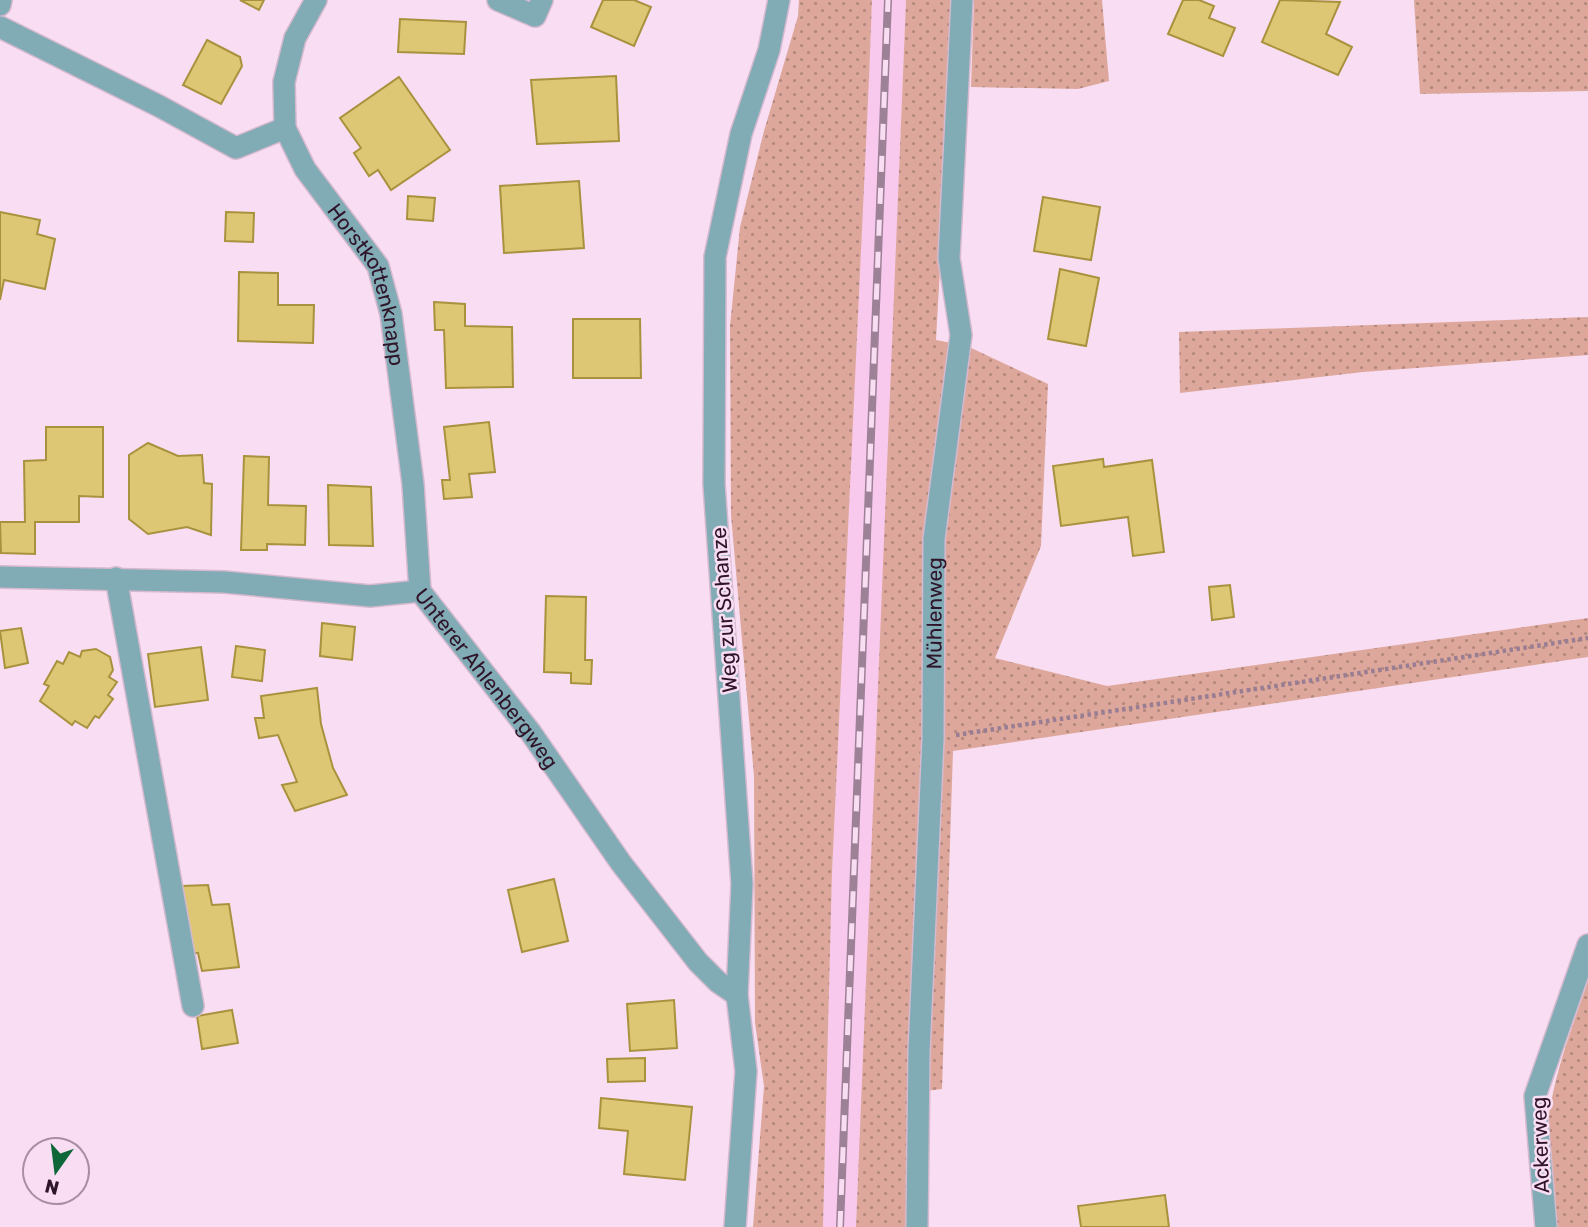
<svg xmlns="http://www.w3.org/2000/svg" width="1588" height="1227" font-family="Rubik,sans-serif">
<style>
.built{fill:#f8c9ed}
.grass{fill:url(#grass-dots)}
.building{fill:#dec774;stroke:#a9923e;stroke-width:2}
.lines{fill:none;stroke-linecap:round;stroke-linejoin:round}
.minor-casing{stroke:#d5b9cf;stroke-width:24}
.path{stroke:#997e93;stroke-width:4.5;stroke-dasharray:3.5 3.5;stroke-linecap:butt}
.minor{stroke:#81abb5;stroke-width:21}
.rail-casing{stroke:#9d8297;stroke-width:8}
.rail{stroke:#f9ddf3;stroke-width:5;stroke-dasharray:16;stroke-linecap:butt}
.labels{text-anchor:middle;dominant-baseline:central;stroke-width:5;stroke-linejoin:round;paint-order:stroke}
.street-label{font-size:21px;fill:#2f152a;stroke:#f9ddf3}
</style>
<defs>
<pattern id="grass-dots" width="8" height="8" patternUnits="userSpaceOnUse" patternTransform="scale(1.75)"><rect width="8" height="8" fill="#dda89b"/><path d="M2 2h.1M6 6h.1" fill="none" stroke="#b4887f" stroke-width="1.8" stroke-linecap="round"/></pattern>
</defs>
<rect width="100%" height="100%" fill="#f9ddf3"/>
<polygon class="built" points="872,0 906,0 864,1075 856,1227 823,1227 832,873"/>
<g class="grass">
<polygon points="799,0 872,0 869,79 832,873 823,1227 753,1227 764,1086 755,1023 754,776 731,515 730,326 740,227 764,131 798,16"/>
<polygon points="906,0 955,0 936,340 967,346 1048,384 1041,546 995,658 1107,686 1588,618 1588,657 953,751 942,1089 909,1093 907,1227 856,1227"/>
<polygon points="974,0 1102,0 1109,81 1078,89 971,87"/>
<polygon points="1414,0 1588,0 1588,91 1420,94"/>
<polygon points="1588,317 1588,355 1363,372 1180,393 1179,332"/>
<path d="M1588 981V1227H1554C1552 1208 1547 1188 1546 1168 1543 1102 1567 1042 1588 981Z"/>
</g>
<g class="building">
<polygon points="240,0 264,0 259,10"/>
<polygon points="603,0 634,0 651,7 634,46 591,27"/>
<polygon points="1183,0 1199,0 1214,6 1209,18 1235,28 1223,56 1168,34"/>
<polygon points="1280,0 1340,2 1326,34 1352,47 1338,75 1262,42"/>
<polygon points="400,19 466,22 464,54 398,52"/>
<polygon points="207,40 240,57 242,66 221,104 183,85"/>
<polygon points="616,76 619,141 537,144 531,80"/>
<polygon points="399,77 450,150 391,190 378,170 369,176 354,153 361,148 340,118"/>
<polygon points="579,181 584,248 504,253 500,186"/>
<polygon points="408,196 435,198 433,221 407,219"/>
<polygon points="1043,197 1100,207 1091,260 1034,251"/>
<polygon points="0,212 40,220 37,234 55,239 45,289 4,280 0,300"/>
<polygon points="226,212 254,213 253,242 225,241"/>
<polygon points="1060,269 1099,278 1086,346 1048,339"/>
<polygon points="239,272 278,273 278,305 314,305 313,343 238,341"/>
<polygon points="434,302 465,304 465,326 512,327 513,387 446,388 444,330 435,330"/>
<polygon points="573,319 640,319 641,378 573,378"/>
<polygon points="489,422 495,472 469,474 472,497 444,499 442,480 450,480 444,427"/>
<polygon points="46,427 103,427 103,497 79,496 79,522 35,522 35,554 1,553 0,522 25,522 24,461 46,460"/>
<polygon points="148,443 178,456 202,455 204,483 212,484 211,535 187,527 148,534 129,519 129,455"/>
<polygon points="244,456 269,457 268,505 306,506 305,545 267,544 267,550 241,550"/>
<polygon points="1103,459 1104,467 1152,460 1164,552 1133,556 1128,517 1061,526 1053,466"/>
<polygon points="328,485 371,487 373,546 329,545"/>
<polygon points="1230,585 1234,617 1212,620 1209,587"/>
<polygon points="546,596 586,597 585,660 592,660 591,684 571,683 571,673 544,672"/>
<polygon points="322,623 355,627 352,660 320,656"/>
<polygon points="21,628 28,663 5,668 0,631"/>
<polygon points="236,646 265,650 262,681 232,677"/>
<polygon points="201,647 208,700 155,707 148,654"/>
<polygon points="96,649 110,657 113,670 109,677 117,682 108,695 113,699 99,718 95,716 87,728 75,721 72,725 40,701 49,686 44,684 57,661 63,664 69,652 80,657 82,651"/>
<polygon points="317,688 321,724 333,768 347,795 295,811 282,785 297,782 278,735 259,738 255,718 264,718 261,696"/>
<polygon points="554,879 568,941 522,952 508,890"/>
<polygon points="208,885 212,905 229,904 239,967 202,971 198,953 194,953 182,886"/>
<polygon points="674,1000 677,1048 630,1051 627,1004"/>
<polygon points="232,1010 238,1043 202,1049 197,1016"/>
<polygon points="645,1058 645,1081 608,1082 607,1059"/>
<polygon points="601,1098 692,1107 685,1180 624,1174 628,1131 599,1128"/>
<polygon points="1165,1195 1169,1227 1081,1227 1078,1206"/>
</g>
<g class="lines">
<defs>
<g id="minor">
<path id="s1" d="M316 0 295 38 284 82 285 128 305 169 378 266 391 314 413 484 420 591"/>
<polyline points="498,0 535,16 542,0"/>
<polyline points="0,5 1,0"/>
<polyline points="0,27 159,106 236,148 285,128"/>
<polyline points="0,577 224,582 370,596 420,591"/>
<polyline points="116,578 193,1006"/>
<path id="s2" d="M420 591 531 733 621 863 698 962 718 982 737 995"/>
<polyline points="735,1227 746,1071 737,995 742,884 714,484 715,257 741,134 769,50 779,0"/>
<path id="s3" d="M917 1227 919 1052 933 739 934 539 961 335 949 258 962 0"/>
<polyline points="1546,1227 1535,1096 1588,945"/>
</g>
</defs>
<use href="#minor" class="minor-casing"/>
<polyline class="path" points="956,735 1588,638"/>
<use href="#minor" class="minor"/>
<defs>
<polyline id="rail" points="840,1227 888,0"/>
</defs>
<use href="#rail" class="rail-casing"/>
<use href="#rail" class="rail"/>
</g>
<g class="labels">
<g class="street-label">
<text stroke="none"><textPath href="#s1" startOffset="315">Horstkottenknapp</textPath></text>
<text transform="translate(724 610) rotate(-94)">Weg zur Schanze</text>
<text stroke="none"><textPath href="#s3" startOffset="614">Mühlenweg</textPath></text>
<text stroke="none"><textPath href="#s2" startOffset="110">Unterer Ahlenbergweg</textPath></text>
<text transform="translate(1540 1145) rotate(-92)">Ackerweg</text>
</g>
</g>
<g transform="translate(56 1171) rotate(194)"><circle r="33" fill="#f9ddf3" stroke="#a88da3" stroke-width="2"/>
<path d="M0-5L12 26L0 18L-12 26Z" fill="#0f6739"/>
<text y="-10" font-size="19" font-weight="bold" text-anchor="middle" fill="#2f152a">N</text>
</g>
</svg>
